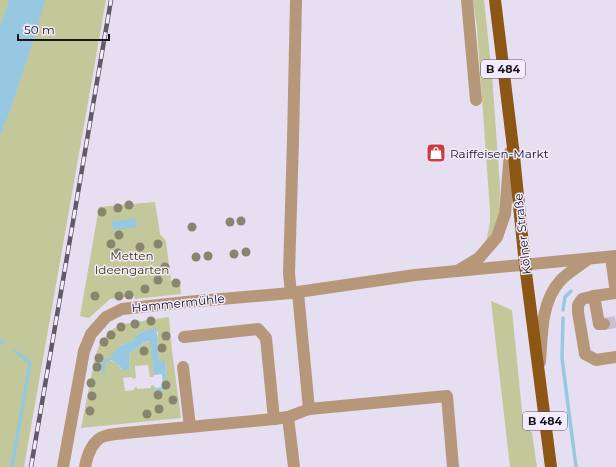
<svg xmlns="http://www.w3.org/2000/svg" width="616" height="467" font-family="Montserrat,sans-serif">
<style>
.green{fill:#c3c89a;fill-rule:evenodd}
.water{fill:#97c8e1}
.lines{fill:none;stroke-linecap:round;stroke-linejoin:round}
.stream{stroke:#97c8e1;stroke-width:3.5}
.minor-tunnel{stroke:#c7c1d1;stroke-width:12;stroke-dasharray:12 6;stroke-linecap:butt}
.minor{stroke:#b6977a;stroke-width:12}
.major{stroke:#8c5615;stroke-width:12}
.rail-casing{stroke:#5f5a65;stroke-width:4.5}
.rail{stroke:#f3ecfe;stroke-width:3;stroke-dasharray:9;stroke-linecap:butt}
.tree{fill:#87856e}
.labels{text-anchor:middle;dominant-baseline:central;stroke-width:3;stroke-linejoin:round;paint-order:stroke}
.shield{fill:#f3ecfe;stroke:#5a5660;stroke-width:1}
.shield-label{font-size:11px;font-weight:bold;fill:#18151c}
.poi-label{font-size:12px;fill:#18151c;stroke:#f3ecfe;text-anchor:start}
.street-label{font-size:12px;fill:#18151c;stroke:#f3ecfe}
.park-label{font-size:12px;fill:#3a3c03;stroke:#f3ecfe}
</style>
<rect width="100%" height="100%" fill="#e6dff1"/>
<g class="green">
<polygon points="0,0 106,0 24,467 0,467"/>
<polygon points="473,0 484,0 492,75 500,187 499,221 486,243 490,222 490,211 477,28"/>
<polygon points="155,202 160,234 166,241 171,281 180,281 181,294 135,299 134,296 110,299 89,318 80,316 99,207"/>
<polygon points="491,301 512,310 523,421 532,433 537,467 510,467"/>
<path d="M169 317 172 351 181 418 81 428 95 357 100 343 111 330 123 324ZM151 329 158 332V340L157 341 159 361H165L166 378 164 379 165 390 156 391 154 385 151 386V388L137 389V387L134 388V390L125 391 123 378 132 377 133 379 136 378 135 366 148 365 150 377H153L154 375 151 341C141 343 137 350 129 353L130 369H121L116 363 107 359 110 358 116 350 123 344H127L135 339V336C140 333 145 331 151 329Z"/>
</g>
<g class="water">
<polygon points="9,0 45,0 36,33 10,111 0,135 0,27"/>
<polygon points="136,219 137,227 113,230 112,221"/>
<path d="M156 328 158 340 157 341 159 361H165L166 378 164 379 165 390 156 391 155 388 163 387 162 374 154 375 150 341C141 342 137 351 129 353L130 370H123L116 363 111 360 108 361 107 359 110 358C113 352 119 346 126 343L127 344V343L132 341 135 339V336C142 332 148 329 156 328Z"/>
</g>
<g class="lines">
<g class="stream">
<polyline points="563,310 565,297 571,291"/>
<polyline points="563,318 562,358 576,467"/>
<polyline points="0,340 3,343"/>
<path d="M103 373C103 367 101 362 108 360"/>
<polyline points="12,467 30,363 15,351"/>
</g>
<polyline class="minor-tunnel" points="604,324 616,322"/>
<g class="minor">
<polyline points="296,0 293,140 289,273 291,293 415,275 616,256"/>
<polyline points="467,0 476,100"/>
<polyline points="611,257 616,293"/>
<polyline points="459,270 479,258 497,237 505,214 510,152"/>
<polyline points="298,293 309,409"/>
<polyline points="616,293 594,296 582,299 578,305 578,312 585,354 596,360 616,357"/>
<polyline points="594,296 599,324 604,324"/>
<polyline points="184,337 258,329 266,338 274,419"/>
<path d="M540 362C542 335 541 302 560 281 566 274 579 266 587 260"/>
<polyline points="183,367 190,427"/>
<polyline points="288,417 294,467"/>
<polyline points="63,467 84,351 91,334 106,317 122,309 186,302 291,293"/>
<path d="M85 467C87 455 93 439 105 436 112 434 119 434 125 433L274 419 288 417 309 409 447 396 453 467"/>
</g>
<polyline class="major" points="495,0 514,156 525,265 551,467"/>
<defs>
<polyline id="rail" points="31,467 111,0"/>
</defs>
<use href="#rail" class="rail-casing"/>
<use href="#rail" class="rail"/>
</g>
<g class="tree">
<circle cx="129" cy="205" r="4.5"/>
<circle cx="118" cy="208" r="4.5"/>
<circle cx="102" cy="212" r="4.5"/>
<circle cx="241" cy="221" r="4.5"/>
<circle cx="230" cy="222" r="4.5"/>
<circle cx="192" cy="227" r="4.5"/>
<circle cx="119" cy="235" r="4.5"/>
<circle cx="111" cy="244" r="4.5"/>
<circle cx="158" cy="244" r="4.5"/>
<circle cx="140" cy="247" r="4.5"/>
<circle cx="246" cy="252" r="4.5"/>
<circle cx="118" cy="253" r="4.5"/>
<circle cx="234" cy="254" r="4.5"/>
<circle cx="208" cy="256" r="4.5"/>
<circle cx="196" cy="257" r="4.5"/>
<circle cx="165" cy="267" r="4.5"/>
<circle cx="158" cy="280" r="4.5"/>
<circle cx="176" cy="283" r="4.5"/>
<circle cx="145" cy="289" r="4.5"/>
<circle cx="129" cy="295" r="4.5"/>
<circle cx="95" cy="296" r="4.5"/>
<circle cx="119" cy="296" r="4.5"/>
<circle cx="151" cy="321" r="4.5"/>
<circle cx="135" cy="324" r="4.5"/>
<circle cx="121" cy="327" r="4.5"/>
<circle cx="111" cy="335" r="4.5"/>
<circle cx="166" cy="336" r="4.5"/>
<circle cx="104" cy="342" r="4.5"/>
<circle cx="162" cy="348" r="4.5"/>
<circle cx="144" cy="351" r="4.5"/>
<circle cx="99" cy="358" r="4.5"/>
<circle cx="97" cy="367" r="4.5"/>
<circle cx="91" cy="383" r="4.5"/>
<circle cx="166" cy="385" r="4.5"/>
<circle cx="158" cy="395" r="4.5"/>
<circle cx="92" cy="396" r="4.5"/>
<circle cx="173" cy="400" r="4.5"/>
<circle cx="159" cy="409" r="4.5"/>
<circle cx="90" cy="411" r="4.5"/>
<circle cx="147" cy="414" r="4.5"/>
</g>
<defs>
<symbol id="shop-square" viewBox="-11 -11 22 22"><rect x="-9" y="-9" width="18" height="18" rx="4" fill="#cc3d3e" stroke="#f3ecfe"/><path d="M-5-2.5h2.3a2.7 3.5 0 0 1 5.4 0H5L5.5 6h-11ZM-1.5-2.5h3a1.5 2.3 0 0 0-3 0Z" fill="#fff"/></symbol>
</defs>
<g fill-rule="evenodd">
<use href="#shop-square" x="425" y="142" width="22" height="22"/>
</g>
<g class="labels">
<g class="shield">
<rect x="481" y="60" width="44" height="18" rx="3"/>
<rect x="523" y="412" width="44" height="18" rx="3"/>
</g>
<g class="shield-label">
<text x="503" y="69">B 484</text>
<text x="545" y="421">B 484</text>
</g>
<g class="poi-label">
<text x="450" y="153">Raiffeisen-Markt</text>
</g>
<g class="street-label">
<text transform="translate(522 234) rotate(-96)">Kölner Straße</text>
<text transform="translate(178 303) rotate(-6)">Hammermühle</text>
</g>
<g class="park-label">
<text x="132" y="255">Metten<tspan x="132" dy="14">Ideengarten</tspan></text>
</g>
</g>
<path d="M18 34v6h91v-6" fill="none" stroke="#18151c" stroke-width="2"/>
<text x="24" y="34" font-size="12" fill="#18151c" stroke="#f3ecfe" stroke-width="3" paint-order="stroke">50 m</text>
</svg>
